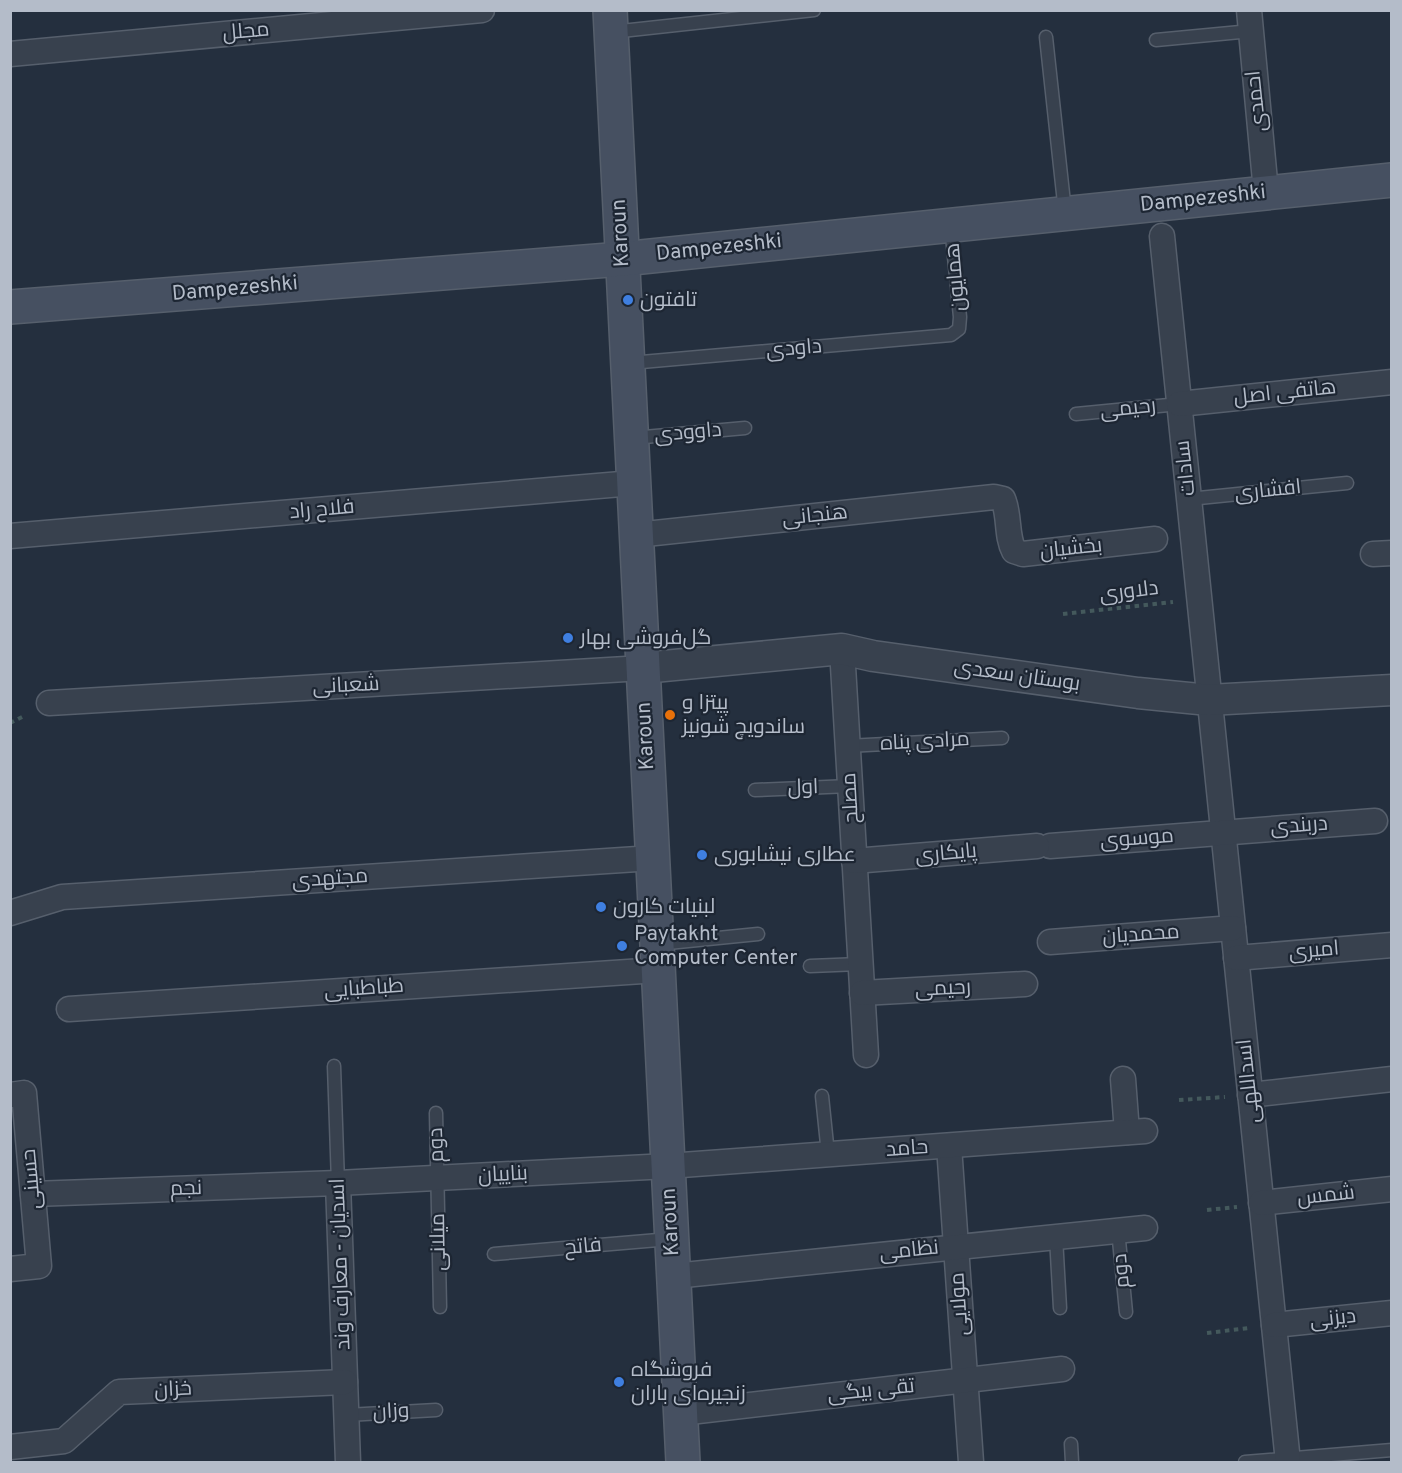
<svg xmlns="http://www.w3.org/2000/svg" width="1402" height="1473" font-family="Overpass,Cairo,sans-serif">
<style>
.lines{fill:none;stroke-linecap:round;stroke-linejoin:round}
.service-casing{stroke:#565f6c;stroke-width:15}
.minor-casing{stroke:#565f6c;stroke-width:27}
.tertiary-casing{stroke:#565f6c;stroke-width:33}
.secondary-casing{stroke:#565f6c;stroke-width:36}
.path{stroke:#44595c;stroke-width:4;stroke-dasharray:4.5 4.5;stroke-linecap:butt}
.service{stroke:#38414e;stroke-width:12}
.minor{stroke:#38414e;stroke-width:24}
.tertiary{stroke:#38414e;stroke-width:30}
.secondary{stroke:#465061;stroke-width:33}
.shop-dot{fill:#3f7fe0;stroke:#1d2633;stroke-width:2}
.food-dot{fill:#e8710a;stroke:#1d2633;stroke-width:2}
.labels{text-anchor:middle;dominant-baseline:central;stroke-width:4.5;stroke-linejoin:round;paint-order:stroke}
.street-label{font-size:21px;fill:#b4bcc9;stroke:#1d2633}
.poi-label{font-size:21px;fill:#b4bcc9;stroke:#1d2633;text-anchor:start}
</style>
<rect width="100%" height="100%" fill="#242f3e"/>
<g class="lines">
<defs>
<g id="service">
<polyline points="612,32 814,10"/>
<polyline points="1046,37 1065,212"/>
<polyline points="1156,40 1251,31"/>
<polyline points="630,363 951,335 959,329 960,317 951,226"/>
<polyline points="1076,414 1179,404"/>
<polyline points="633,438 745,428"/>
<polyline points="1189,499 1347,483"/>
<polyline points="847,746 1002,738"/>
<polyline points="755,790 850,786"/>
<polyline points="658,944 758,934"/>
<polyline points="810,966 860,964"/>
<polyline points="334,1066 338,1183"/>
<polyline points="822,1096 828,1154"/>
<polyline points="436,1113 440,1307"/>
<polyline points="1118,1230 1126,1312"/>
<polyline points="1056,1237 1060,1308"/>
<polyline points="494,1254 670,1239"/>
<polyline points="347,1415 436,1410"/>
<polyline points="1071,1444 1072,1462"/>
<polyline points="1245,1462 1392,1450"/>
</g>
<g id="minor">
<polyline points="1249,10 1266,192"/>
<polyline points="10,54 482,10"/>
<polyline points="1162,236 1288,1462"/>
<polyline points="1179,404 1392,382"/>
<path d="M636 535 994 497 1003 499C1010 515 1006 536 1014 551L1023 554 1155 539"/>
<polyline points="10,536 633,483"/>
<polyline points="1373,554 1392,553"/>
<polyline points="842,649 866,1055"/>
<polyline points="49,703 643,668"/>
<polyline points="1050,846 1375,821"/>
<polyline points="854,861 1037,846"/>
<polyline points="10,913 62,897 653,858"/>
<polyline points="1050,942 1233,928"/>
<polyline points="1236,958 1392,945"/>
<polyline points="862,993 1025,984"/>
<polyline points="69,1009 658,970"/>
<polyline points="1123,1079 1127,1132"/>
<polyline points="10,1095 24,1093 39,1266 10,1269"/>
<polyline points="1250,1095 1392,1079"/>
<polyline points="949,1146 971,1462"/>
<polyline points="338,1183 348,1462"/>
<polyline points="33,1194 338,1183 668,1166 1145,1131"/>
<polyline points="1261,1203 1392,1189"/>
<polyline points="674,1276 1145,1228"/>
<polyline points="1274,1325 1392,1313"/>
<polyline points="681,1413 1062,1369"/>
<polyline points="10,1447 64,1441 119,1392 345,1382"/>
</g>
<polyline id="tertiary" points="643,668 842,649 873,656 1138,693 1209,700 1392,690"/>
<g id="secondary">
<polyline points="610,10 683,1462"/>
<polyline points="10,307 622,259 1392,180"/>
</g>
</defs>
<use href="#service" class="service-casing"/>
<use href="#minor" class="minor-casing"/>
<use href="#tertiary" class="tertiary-casing"/>
<use href="#secondary" class="secondary-casing"/>
<g class="path">
<polyline points="1063,614 1173,602"/>
<polyline points="10,723 26,715"/>
<polyline points="1179,1100 1225,1097"/>
<polyline points="1207,1210 1237,1207"/>
<polyline points="1207,1333 1249,1328"/>
</g>
<use href="#service" class="service"/>
<use href="#minor" class="minor"/>
<use href="#tertiary" class="tertiary"/>
<use href="#secondary" class="secondary"/>
</g>
<g class="shop-dot">
<circle cx="628" cy="300" r="6"/>
<circle cx="568" cy="638" r="6"/>
<circle cx="702" cy="855" r="6"/>
<circle cx="601" cy="907" r="6"/>
<circle cx="622" cy="946" r="6"/>
<circle cx="619" cy="1382" r="6"/>
</g>
<circle class="food-dot" cx="670" cy="715" r="6"/>
<g class="labels">
<g class="street-label">
<text transform="translate(246 32) rotate(-5)">مجلل</text>
<text transform="translate(1257 101) rotate(-96)">احمدی</text>
<text transform="translate(1203 199) rotate(-6)">Dampezeshki</text>
<text transform="translate(621 233) rotate(-93)">Karoun</text>
<text transform="translate(719 248) rotate(-6)">Dampezeshki</text>
<text transform="translate(956 277) rotate(-95)">همایون</text>
<text transform="translate(235 289) rotate(-5)">Dampezeshki</text>
<text transform="translate(794 349) rotate(-5)">داودی</text>
<text transform="translate(1285 393) rotate(-6)">هاتفی اصل</text>
<text transform="translate(1128 409) rotate(-6)">رحیمی</text>
<text transform="translate(688 433) rotate(-5)">داوودی</text>
<text transform="translate(1186 468) rotate(-96)">سادات</text>
<text transform="translate(1268 491) rotate(-6)">افشاری</text>
<text transform="translate(322 510) rotate(-5)">فلاح راد</text>
<text transform="translate(815 516) rotate(-6)">هنجانی</text>
<text transform="translate(1071 549) rotate(-6)">بخشیان</text>
<text transform="translate(1129 592) rotate(-7)">دلاوری</text>
<text transform="translate(1017 676) rotate(8)">بوستان سعدی</text>
<text transform="translate(346 686) rotate(-3)">شعبانی</text>
<text transform="translate(646 736) rotate(-93)">Karoun</text>
<text transform="translate(925 742) rotate(-3)">مرادی پناه</text>
<text transform="translate(803 788) rotate(-2)">اول</text>
<text transform="translate(851 798) rotate(-93)">مصلح</text>
<text transform="translate(1299 826) rotate(-4)">دربندی</text>
<text transform="translate(1137 839) rotate(-4)">موسوی</text>
<text transform="translate(946 854) rotate(-5)">پایکاری</text>
<text transform="translate(330 879) rotate(-4)">مجتهدی</text>
<text transform="translate(1141 935) rotate(-4)">محمدیان</text>
<text transform="translate(1314 951) rotate(-5)">امیری</text>
<text transform="translate(364 989) rotate(-4)">طباطبایی</text>
<text transform="translate(943 989) rotate(-3)">رحیمی</text>
<text transform="translate(1249 1081) rotate(-96)">اسداللهی</text>
<text transform="translate(437 1145) rotate(-92)">دوم</text>
<text transform="translate(907 1149) rotate(-4)">حامد</text>
<text transform="translate(503 1175) rotate(-3)">بناییان</text>
<text transform="translate(32 1179) rotate(-95)">حسینی</text>
<text transform="translate(186 1189) rotate(-2)">نجم</text>
<text transform="translate(1326 1196) rotate(-6)">شمس</text>
<text transform="translate(671 1222) rotate(-93)">Karoun</text>
<text transform="translate(439 1242) rotate(-91)">میلانی</text>
<text transform="translate(583 1247) rotate(-5)">فاتح</text>
<text transform="translate(909 1251) rotate(-6)">نظامی</text>
<text transform="translate(341 1264) rotate(-92)">اسدیان - معارف وند</text>
<text transform="translate(1122 1271) rotate(-95)">دوم</text>
<text transform="translate(960 1304) rotate(-94)">مولایی</text>
<text transform="translate(1333 1319) rotate(-6)">دیزنی</text>
<text transform="translate(173 1390) rotate(-3)">خزان</text>
<text transform="translate(871 1391) rotate(-6)">تقی بیگی</text>
<text transform="translate(391 1412) rotate(-3)">وزان</text>
</g>
<g class="poi-label">
<text x="640" y="300">تافتون</text>
<text x="580" y="638">گل‌فروشی بهار</text>
<text x="682" y="703">پیتزا و<tspan x="682" dy="24">ساندویچ شونیز</tspan></text>
<text x="714" y="855">عطاری نیشابوری</text>
<text x="613" y="907">لبنیات کارون</text>
<text x="634" y="934">Paytakht<tspan x="634" dy="24">Computer Center</tspan></text>
<text x="631" y="1370">فروشگاه<tspan x="631" dy="24">زنجیره‌ای باران</tspan></text>
</g>
</g>
<rect width="1402" height="1473" fill="none" stroke="#b4bcc9" stroke-width="24"/>
</svg>
